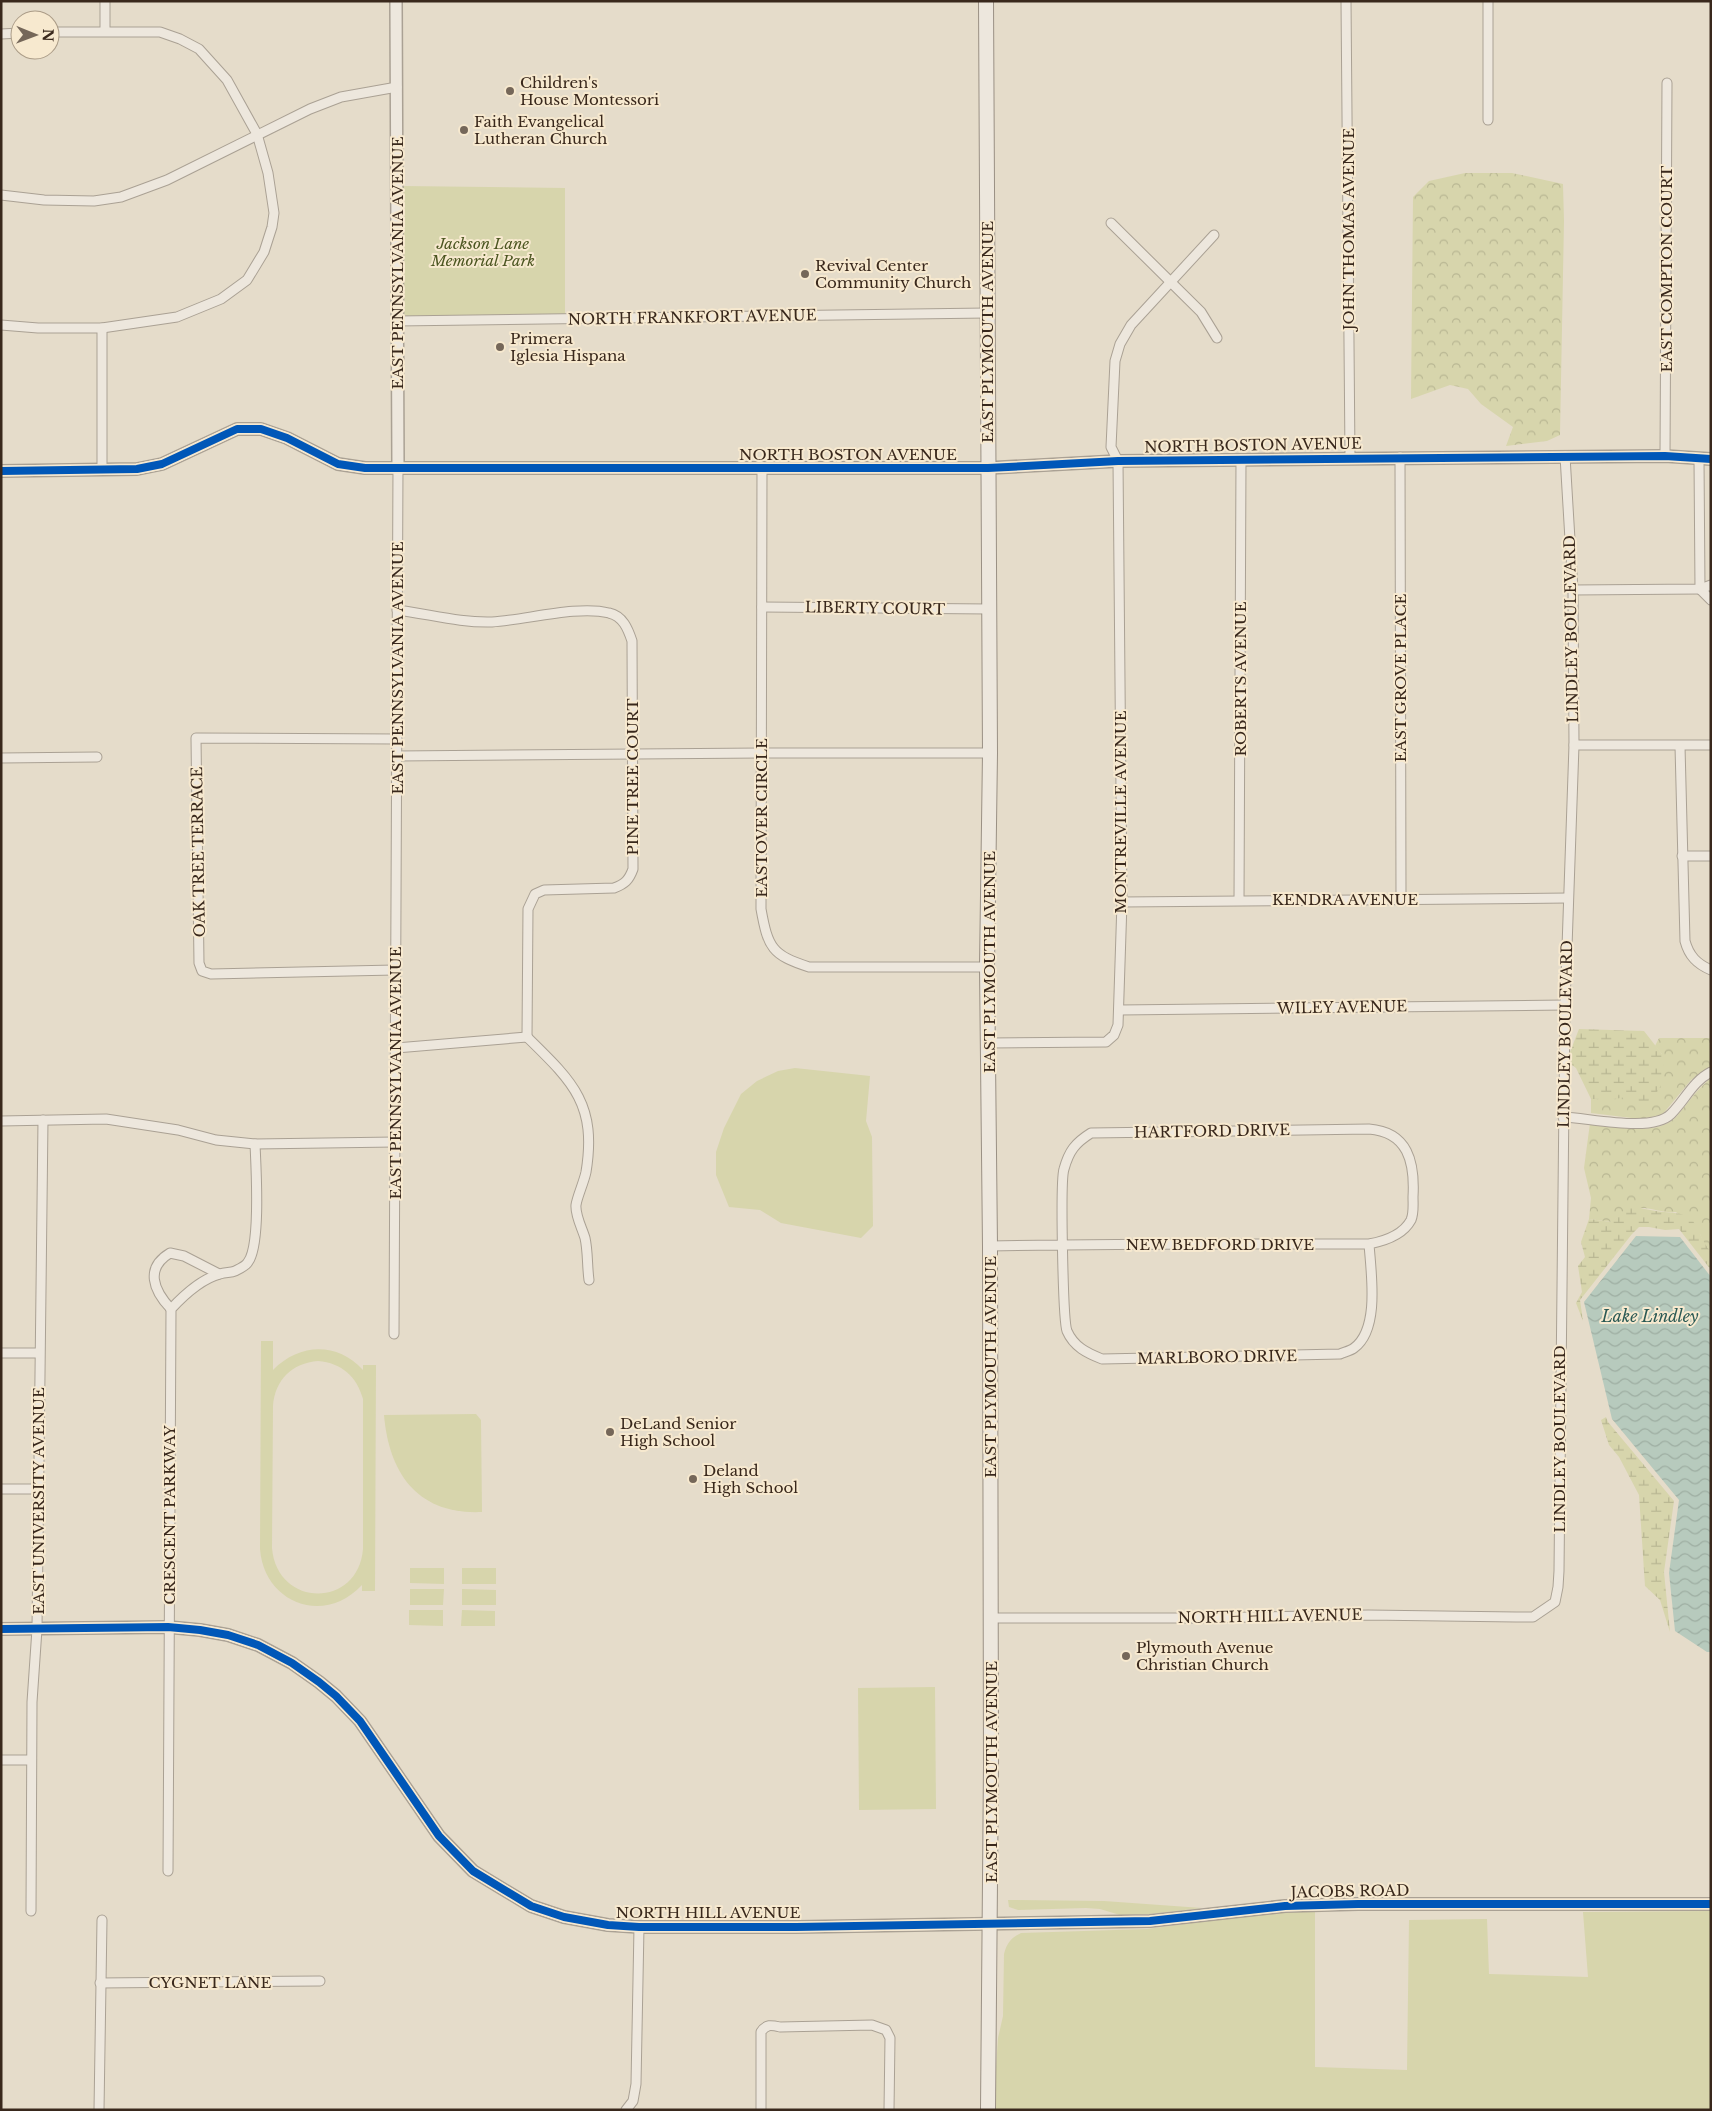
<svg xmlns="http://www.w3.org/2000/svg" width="1712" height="2111" font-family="'Libre Baskerville',serif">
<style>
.green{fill:#d7d5ac;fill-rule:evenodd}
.forest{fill:url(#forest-crowns)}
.wetland{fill:url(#wetland-marsh)}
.water{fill:url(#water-waves)}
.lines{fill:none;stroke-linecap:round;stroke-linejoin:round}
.minor-casing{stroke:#aaa194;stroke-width:11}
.tertiary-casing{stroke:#aaa194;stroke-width:14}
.secondary-casing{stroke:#9a9084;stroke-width:16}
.minor{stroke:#ede7dd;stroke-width:9}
.tertiary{stroke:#ede7dd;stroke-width:11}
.secondary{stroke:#ede7dd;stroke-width:14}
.cycleway-casing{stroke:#f7e9cf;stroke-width:11}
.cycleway{stroke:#0057b8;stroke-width:8}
.poi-dot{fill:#756759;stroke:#f7e9cf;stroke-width:2}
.labels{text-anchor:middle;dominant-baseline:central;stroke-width:4;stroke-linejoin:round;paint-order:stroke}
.poi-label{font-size:15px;fill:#39281c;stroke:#f7e9cf;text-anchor:start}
.street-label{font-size:15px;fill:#39281c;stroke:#f7e9cf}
.park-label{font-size:15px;font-style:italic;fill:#4c5621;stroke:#f7e9cf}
.water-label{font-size:16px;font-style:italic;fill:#2a5954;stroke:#f7e9cf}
</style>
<defs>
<pattern id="forest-crowns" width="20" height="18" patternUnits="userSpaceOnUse" patternTransform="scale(1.25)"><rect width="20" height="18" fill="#d7d5ac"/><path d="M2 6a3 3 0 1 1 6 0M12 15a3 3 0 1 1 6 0" fill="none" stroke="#b9b793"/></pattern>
<pattern id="wetland-marsh" width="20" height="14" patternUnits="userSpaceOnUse" patternTransform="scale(1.25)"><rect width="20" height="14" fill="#d7d5ac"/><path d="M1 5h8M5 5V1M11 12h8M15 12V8" fill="none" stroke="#b9b793"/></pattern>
<pattern id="water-waves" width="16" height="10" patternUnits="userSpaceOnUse" patternTransform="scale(1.25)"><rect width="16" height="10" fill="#b7cabd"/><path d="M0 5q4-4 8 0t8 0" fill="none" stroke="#9eaea2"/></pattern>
</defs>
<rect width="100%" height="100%" fill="#e5dcca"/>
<g class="green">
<polygon points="403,186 565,188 565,315 407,316 400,312"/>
<polygon points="795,1068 870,1076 866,1121 872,1137 873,1226 861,1238 781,1223 760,1210 729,1207 716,1175 716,1152 724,1128 741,1094 757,1081 778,1071"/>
<path d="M261 1341H273V1370C300 1343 337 1342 363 1370V1365H376L375 1591H362V1585C324 1626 264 1603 260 1549ZM318 1361C342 1363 357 1377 363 1399V1549C358 1609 277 1608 272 1548L273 1406C275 1380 292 1363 318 1361Z"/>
<path d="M476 1414 481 1420 482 1512C418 1515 389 1474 384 1415Z"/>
<polygon points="410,1568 444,1568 444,1584 410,1583"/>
<rect x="462" y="1568" width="34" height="16"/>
<polygon points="410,1589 444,1589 443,1605 410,1605"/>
<polygon points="462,1589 496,1590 496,1605 462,1605"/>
<polygon points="409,1610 443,1610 443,1626 409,1625"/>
<polygon points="462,1610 495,1611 495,1626 461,1626"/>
<polygon points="935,1687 936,1809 859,1810 858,1688"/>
<polygon points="1008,1900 1104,1901 1202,1908 1149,1914 1120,1915 1100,1909 1086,1908 1018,1910 1009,1907"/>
<path d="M1281 1911 1315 1912V2067L1407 2070 1409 1920 1487 1919 1489 1974 1588 1977 1583 1912 1711 1911V2110H993L998 2038 1003 2016 1004 1954C1007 1943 1011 1938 1021 1933L1147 1929Z"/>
</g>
<g class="forest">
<polygon points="1465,173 1512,173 1563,184 1564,221 1560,435 1547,441 1506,446 1513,427 1481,404 1468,389 1450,385 1411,399 1413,197 1429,181"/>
<polygon points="1659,1038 1711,1038 1711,1066 1691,1080 1662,1115 1640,1119 1591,1113 1591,1099 1614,1099 1662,1054 1655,1046"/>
<path d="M1711 1078V1252L1704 1244 1700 1234 1676 1212C1664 1213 1655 1209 1644 1208 1632 1207 1619 1214 1612 1222L1589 1219 1591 1198 1584 1168 1590 1123C1614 1127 1658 1137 1677 1116 1688 1103 1697 1089 1711 1078Z"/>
</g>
<g class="wetland">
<polygon points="1579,1029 1644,1031 1662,1054 1664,1072 1660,1087 1654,1097 1644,1104 1633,1102 1627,1097 1614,1099 1591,1099 1576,1068 1569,1063 1570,1052"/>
<path d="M1633 1206C1641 1208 1648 1210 1656 1211 1671 1214 1685 1210 1695 1224 1701 1234 1703 1243 1711 1252V1270L1679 1229 1665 1230 1649 1227H1639L1632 1234 1580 1300 1583 1321 1576 1303 1582 1292 1578 1266 1585 1257 1581 1242 1589 1219 1611 1222 1626 1209Z"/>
<polygon points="1606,1417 1608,1422 1674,1501 1664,1572 1670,1632 1660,1600 1645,1586 1639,1495 1619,1457 1609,1445 1601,1420"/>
</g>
<polygon class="water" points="1636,1236 1680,1237 1711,1277 1711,1652 1707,1652 1675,1631 1669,1573 1679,1500 1612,1419 1584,1302"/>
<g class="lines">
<defs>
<g id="minor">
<polyline points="105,1 105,31"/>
<polyline points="1346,1 1350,457"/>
<polyline points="1,34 20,33"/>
<polyline points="1488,120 1488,1"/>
<polyline points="1,195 44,200 94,201 121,197 167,180 310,109 341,97 397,87"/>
<polyline points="1111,223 1201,312 1217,338"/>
<polyline points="397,321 987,313"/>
<polyline points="1,325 38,328 102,328 177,317 221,299 247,280 264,252 272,227 274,213 268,173 257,134 227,80 199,49 180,39 160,32 50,32"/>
<polyline points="1665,456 1667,83"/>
<polyline points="1400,457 1401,899"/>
<polyline points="1699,459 1700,589"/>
<path d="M762 467 761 909C768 948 772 955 809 967H987"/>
<polyline points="102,470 102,328"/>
<polyline points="1700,589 1711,600"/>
<polyline points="1573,590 1700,589 1711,585"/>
<polyline points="762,607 989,609"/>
<path d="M397 610C429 614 460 623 492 622 526 620 578 605 609 613 623 616 628 629 632 641L633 869C629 880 625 884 614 888L544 890 535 894 528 909 527 1037"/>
<polyline points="1574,745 1711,745"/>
<path d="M1680 746 1685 941C1689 956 1697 964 1711 970"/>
<polyline points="397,756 762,753 990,753"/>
<polyline points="1,758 97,757"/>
<polyline points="1682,856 1711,856"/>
<polyline points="1239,900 1241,459"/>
<polyline points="1122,902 1568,898"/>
<polyline points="395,970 211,974 202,971 199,963 196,738 397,739"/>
<polyline points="1120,1010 1565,1005"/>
<path d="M527 1037C573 1082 597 1104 586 1172 584 1182 577 1197 576 1205 575 1215 582 1228 585 1238 588 1251 587 1266 589 1280"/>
<polyline points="989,1043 1106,1042 1114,1035 1118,1025 1122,902 1118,461 1111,447 1115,361 1120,344 1131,325 1214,235"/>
<polyline points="396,1048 527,1037"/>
<path d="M1563 1117C1590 1118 1652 1133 1671 1114 1685 1100 1693 1081 1711 1072"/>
<polyline points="1,1121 106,1119 178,1130 216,1140 255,1144 395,1142"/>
<path d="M990 1246C1116 1243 1243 1244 1369 1244 1385 1241 1403 1235 1411 1220 1414 1213 1413 1204 1413 1197 1415 1162 1408 1132 1369 1129L1091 1133C1075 1143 1069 1151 1064 1169 1060 1181 1063 1321 1067 1331 1074 1347 1087 1353 1102 1359L1340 1354C1344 1352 1350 1351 1354 1348 1380 1329 1371 1273 1369 1244"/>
<path d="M171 1309C153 1290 145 1268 170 1253L184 1256 219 1274"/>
<polyline points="394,1334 398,467"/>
<polyline points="1,1353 39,1353"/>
<polyline points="1,1489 38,1489"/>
<polyline points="990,1618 1191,1618 1368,1615 1516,1617 1533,1617 1555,1602 1558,1587 1559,1571 1565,1005 1574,745 1573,590 1565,456"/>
<polyline points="1,1760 31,1760"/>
<path d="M168 1871 171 1309C184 1295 201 1279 220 1274 225 1272 231 1273 235 1271 239 1269 246 1266 248 1262 261 1245 256 1168 255 1144"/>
<polyline points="31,1911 32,1702 37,1629 43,1120"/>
<polyline points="100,1983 320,1981"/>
<polyline points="99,2110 102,1920"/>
<polyline points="626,2110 633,2101 636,2084 639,1927"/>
<path d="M761 2110V2032C766 2024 771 2025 780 2027L872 2025 886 2030 890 2038 889 2110"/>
</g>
<g id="tertiary">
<polyline points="396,1 398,467"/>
<polyline points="1,471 137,469 162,464 237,429 261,429 287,438 338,464 365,468 988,468 1118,461 1665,456 1711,459"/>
<polyline points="1,1629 168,1627 200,1630 228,1635 258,1645 292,1663 319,1682 336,1696 360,1721 439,1836 473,1871 531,1906 564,1917 608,1925 639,1927 796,1927 1150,1921 1285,1906 1358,1904 1711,1904"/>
</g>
<polyline id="secondary" points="986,1 990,753 987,967 990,1246 991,1765 988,2110"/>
</defs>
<use href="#minor" class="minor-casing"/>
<use href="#tertiary" class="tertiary-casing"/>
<use href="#secondary" class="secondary-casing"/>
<use href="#minor" class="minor"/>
<use href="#tertiary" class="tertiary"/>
<use href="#secondary" class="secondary"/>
<defs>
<g id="cycleway">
<polyline points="1,471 137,469 162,464 237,429 261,429 287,438 338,464 365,468 988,468 1118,461 1665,456 1711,459"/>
<polyline points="1,1629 168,1627 200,1630 228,1635 258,1645 292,1663 319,1682 336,1696 360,1721 439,1836 473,1871 531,1906 564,1917 608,1925 639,1927 796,1927 1150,1921 1285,1906 1358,1904 1711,1904"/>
</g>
</defs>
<use href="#cycleway" class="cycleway-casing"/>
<use href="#cycleway" class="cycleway"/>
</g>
<g class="poi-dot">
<circle cx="510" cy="91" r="5"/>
<circle cx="464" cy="130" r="5"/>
<circle cx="805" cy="274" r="5"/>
<circle cx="500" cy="347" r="5"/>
<circle cx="610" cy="1432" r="5"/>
<circle cx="693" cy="1479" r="5"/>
<circle cx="1126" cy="1656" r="5"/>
</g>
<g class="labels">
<g class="poi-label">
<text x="520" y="82">Children's<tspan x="520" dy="17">House Montessori</tspan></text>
<text x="474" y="121">Faith Evangelical<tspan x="474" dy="17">Lutheran Church</tspan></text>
<text x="815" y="265">Revival Center<tspan x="815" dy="17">Community Church</tspan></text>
<text x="510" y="338">Primera<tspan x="510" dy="17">Iglesia Hispana</tspan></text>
<text x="620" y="1423">DeLand Senior<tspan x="620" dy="17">High School</tspan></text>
<text x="703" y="1470">Deland<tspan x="703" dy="17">High School</tspan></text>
<text x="1136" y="1647">Plymouth Avenue<tspan x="1136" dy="17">Christian Church</tspan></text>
</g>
<g class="street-label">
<text transform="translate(1348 229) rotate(-90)">JOHN THOMAS AVENUE</text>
<text transform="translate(397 263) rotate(-90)">EAST PENNSYLVANIA AVENUE</text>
<text transform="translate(1666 269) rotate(-90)">EAST COMPTON COURT</text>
<text transform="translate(692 317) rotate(-1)">NORTH FRANKFORT AVENUE</text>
<text transform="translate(987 332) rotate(-90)">EAST PLYMOUTH AVENUE</text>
<text transform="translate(1253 445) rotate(-1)">NORTH BOSTON AVENUE</text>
<text x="848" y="454">NORTH BOSTON AVENUE</text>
<text transform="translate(875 608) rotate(1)">LIBERTY COURT</text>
<text transform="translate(1571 629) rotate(-91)">LINDLEY BOULEVARD</text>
<text transform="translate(397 668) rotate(-90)">EAST PENNSYLVANIA AVENUE</text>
<text transform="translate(1400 678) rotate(-90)">EAST GROVE PLACE</text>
<text transform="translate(1240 679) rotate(-90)">ROBERTS AVENUE</text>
<text transform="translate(632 777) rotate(-90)">PINE TREE COURT</text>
<text transform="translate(1120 812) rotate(-90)">MONTREVILLE AVENUE</text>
<text transform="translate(761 818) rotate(-90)">EASTOVER CIRCLE</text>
<text transform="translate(198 852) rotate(-91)">OAK TREE TERRACE</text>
<text x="1345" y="899">KENDRA AVENUE</text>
<text transform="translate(989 962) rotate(-90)">EAST PLYMOUTH AVENUE</text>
<text transform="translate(1342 1007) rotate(-1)">WILEY AVENUE</text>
<text transform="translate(1565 1034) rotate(-89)">LINDLEY BOULEVARD</text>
<text transform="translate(395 1073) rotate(-90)">EAST PENNSYLVANIA AVENUE</text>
<text transform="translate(1212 1131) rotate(-1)">HARTFORD DRIVE</text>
<text x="1220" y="1244">NEW BEDFORD DRIVE</text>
<text transform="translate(1217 1357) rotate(-1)">MARLBORO DRIVE</text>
<text transform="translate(990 1367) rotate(-90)">EAST PLYMOUTH AVENUE</text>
<text transform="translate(1559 1439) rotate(-90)">LINDLEY BOULEVARD</text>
<text transform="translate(38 1501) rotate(-90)">EAST UNIVERSITY AVENUE</text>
<text transform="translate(169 1515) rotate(-90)">CRESCENT PARKWAY</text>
<text transform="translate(1270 1616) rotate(-1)">NORTH HILL AVENUE</text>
<text transform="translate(991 1772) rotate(-90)">EAST PLYMOUTH AVENUE</text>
<text transform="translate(1350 1891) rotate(-1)">JACOBS ROAD</text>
<text x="708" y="1912">NORTH HILL AVENUE</text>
<text x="210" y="1982">CYGNET LANE</text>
</g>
<g class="park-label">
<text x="483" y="243">Jackson Lane<tspan x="483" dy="17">Memorial Park</tspan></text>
</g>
<g class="water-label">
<text x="1650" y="1316">Lake Lindley</text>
</g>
</g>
<rect width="1712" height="2111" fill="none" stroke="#39281c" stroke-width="5"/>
<g transform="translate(35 35) rotate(91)"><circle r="24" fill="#f7e9cf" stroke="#ab9c87"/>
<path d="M0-4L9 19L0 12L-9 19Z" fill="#756759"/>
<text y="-8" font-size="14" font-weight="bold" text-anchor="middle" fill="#39281c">N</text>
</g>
</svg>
